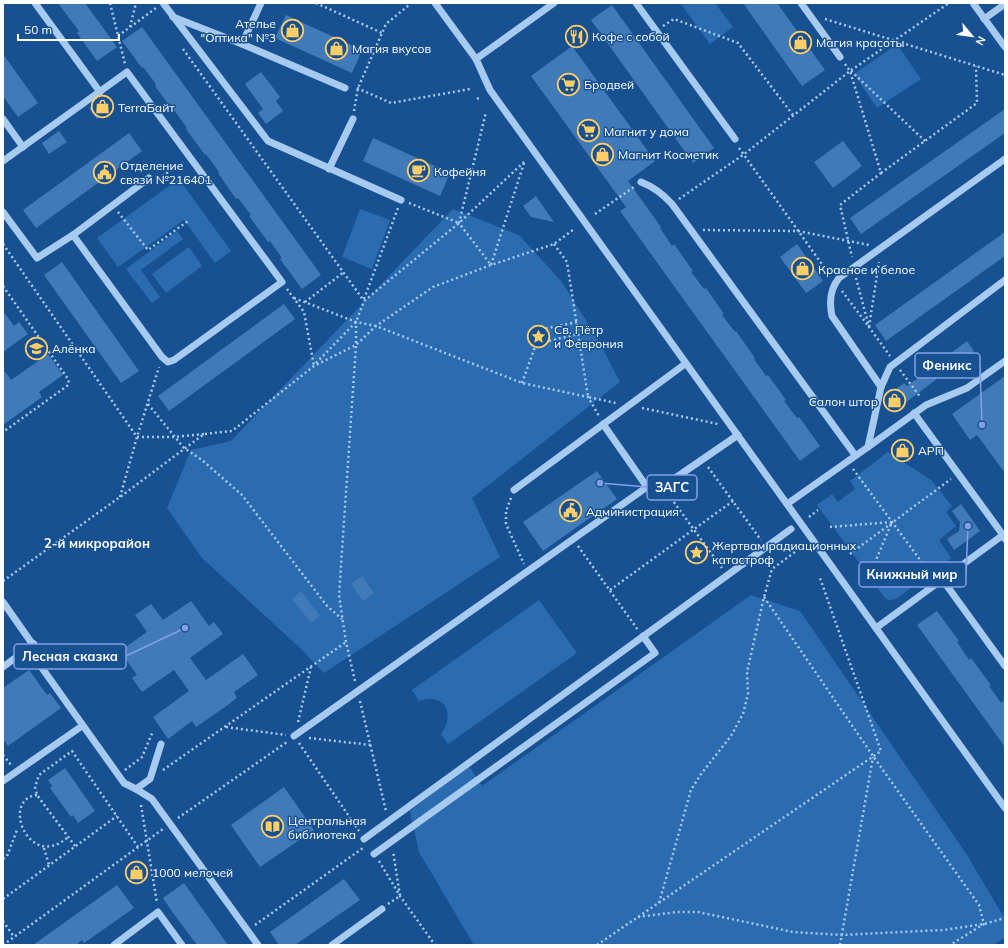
<svg xmlns="http://www.w3.org/2000/svg" width="1008" height="948" font-family="Mulish,sans-serif">
<style>
.green{fill:#2b6bb0}
.building{fill:#417ab9}
.lines{fill:none;stroke-linecap:round;stroke-linejoin:round}
.path{stroke:#a7caf0;stroke-width:2.5;stroke-dasharray:2 3;stroke-linecap:butt}
.minor{stroke:#a7caf0;stroke-width:7}
.labels{text-anchor:middle;dominant-baseline:central;stroke-width:3;stroke-linejoin:round;paint-order:stroke}
.poi-label{font-size:12px;fill:#fff;stroke:#185192;text-anchor:start}
.neighbourhood-label{font-size:13px;font-weight:bold;fill:#fff;stroke:#185192}
.leader{fill:none;stroke:#839eea;stroke-width:1.5}
.callout-dot{fill:#839eea;stroke:#185192;stroke-width:1.5}
.callout{fill:#185192;stroke:#839eea;stroke-width:1.5}
.callout-label{font-size:13px;text-anchor:middle;font-weight:bold;fill:#fff}
</style>
<rect width="100%" height="100%" fill="#185192"/>
<g class="green">
<polygon points="680,3 715,3 733,27 710,44"/>
<polygon points="897,44 921,79 877,108 854,74"/>
<polygon points="179,179 231,251 215,263 184,220 118,267 97,238"/>
<polygon points="360,209 390,220 372,269 342,257"/>
<polygon points="453,209 519,235 562,282 600,343 620,382 472,498 500,557 324,673 299,647 202,558 167,508 191,450 231,441"/>
<polygon points="177,231 183,239 141,270 160,297 152,303 126,269"/>
<polygon points="189,247 202,266 166,293 152,274"/>
<polygon points="888,452 931,480 952,506 946,512 956,526 939,540 951,558 896,599 889,600 885,598 817,505 832,494 838,502 855,489 850,481"/>
<polygon points="751,595 800,611 967,855 1005,919 1005,937 994,945 474,945 419,852 410,811 469,766 482,786"/>
<path d="M539 600 577 653 448 744 441 734C451 721 451 701 432 699 428 698 423 700 419 701L412 690Z"/>
</g>
<g class="building">
<polygon points="58,3 85,3 117,47 97,61 77,33 79,31"/>
<polygon points="743,3 777,3 825,70 802,86"/>
<polygon points="612,5 714,148 693,163 591,20"/>
<polygon points="286,15 362,50 352,73 275,38"/>
<polygon points="142,27 321,275 302,289 280,259 282,258 270,241 268,242 249,216 251,215 238,198 236,199 218,173 219,172 206,154 205,155 186,129 187,128 174,110 173,111 155,86 156,84 143,67 142,68 122,41"/>
<polygon points="572,46 655,161 628,181 661,227 660,228 672,246 674,244 693,271 691,272 704,289 706,288 724,314 722,315 735,332 736,331 755,358 754,359 766,376 768,375 786,400 784,401 797,418 799,417 820,446 800,461 620,211 626,207 531,76"/>
<polygon points="3,54 38,103 18,117 3,96"/>
<polygon points="261,72 280,97 276,101 283,111 266,124 258,113 263,109 245,84"/>
<polygon points="106,96 114,106 97,119 89,108"/>
<polygon points="1005,109 1005,133 861,234 850,218"/>
<polygon points="59,131 67,142 49,154 42,143"/>
<polygon points="129,133 142,151 36,228 23,210"/>
<polygon points="373,138 450,173 440,196 363,161"/>
<polygon points="843,141 862,166 833,188 814,162"/>
<polygon points="536,196 554,222 531,217 523,206"/>
<polygon points="1005,232 1005,256 886,341 875,325"/>
<polygon points="797,244 823,281 806,293 780,257"/>
<polygon points="62,262 139,371 121,383 44,275"/>
<polygon points="284,304 295,319 169,411 158,396"/>
<polygon points="3,311 14,326 19,322 28,334 3,352"/>
<polygon points="967,341 974,351 893,412 884,398 904,383 907,386"/>
<polygon points="48,354 63,375 39,392 42,397 3,425 3,369 11,380"/>
<polygon points="1005,376 1005,473 977,435 970,440 952,414"/>
<polygon points="597,471 617,499 543,551 523,522"/>
<polygon points="961,504 980,531 954,550 947,539 959,531 960,522 952,511"/>
<polygon points="362,576 374,593 363,601 351,584"/>
<polygon points="301,591 320,616 311,623 292,599"/>
<polygon points="191,601 209,626 214,622 223,634 190,658 206,680 243,654 258,675 234,692 237,698 225,707 196,727 192,721 168,739 153,717 189,691 174,670 142,692 132,678 137,675 120,651 147,632 135,615 151,604 163,620"/>
<polygon points="937,611 959,641 957,642 969,660 971,658 991,685 989,686 1001,703 1005,700 1005,747 917,625"/>
<polygon points="29,670 47,695 50,693 61,708 8,746 3,739 3,688"/>
<polygon points="65,768 95,811 78,823 73,815 71,817 50,788 52,786 48,780"/>
<polygon points="284,787 314,830 260,867 231,825"/>
<polygon points="137,860 144,869 144,874 137,879 128,867"/>
<polygon points="344,879 360,900 295,945 279,945 270,932"/>
<polygon points="184,883 228,945 197,945 173,913 163,898"/>
<polygon points="117,885 134,908 84,943 82,940 76,945 33,945"/>
</g>
<g class="lines">
<g class="path">
<polyline points="110,3 125,64"/>
<polyline points="316,3 382,33"/>
<polyline points="825,19 1005,75"/>
<polyline points="663,26 674,19 738,43 793,115"/>
<polyline points="130,27 136,3"/>
<polyline points="118,36 156,8"/>
<polyline points="183,49 364,301"/>
<polyline points="845,64 850,71 881,173 840,205 852,257"/>
<polyline points="851,71 925,141"/>
<polyline points="357,88 391,103 470,89"/>
<polyline points="477,99 480,97"/>
<polyline points="354,111 358,88 386,24 409,5"/>
<polyline points="739,148 829,274"/>
<polyline points="524,163 491,265 554,244 574,229"/>
<polyline points="881,173 977,103 976,66"/>
<polyline points="158,179 183,162"/>
<polyline points="679,199 743,155 850,71 949,3"/>
<polyline points="409,203 459,223"/>
<polyline points="118,212 148,250 188,221"/>
<polyline points="595,214 634,187"/>
<polyline points="703,230 798,231 869,245"/>
<polyline points="3,244 137,437 175,437 204,434"/>
<polyline points="554,244 567,262 588,397 616,403"/>
<polyline points="856,278 869,327 890,356"/>
<polyline points="3,286 68,379 69,383 67,386 3,432"/>
<polyline points="287,289 304,312 314,366"/>
<polyline points="842,291 869,327 879,262"/>
<polyline points="294,298 356,322 376,326 522,383 588,397 599,416"/>
<polyline points="364,299 398,208"/>
<polyline points="305,302 344,272"/>
<polyline points="577,322 534,331 531,333 530,338 532,342 536,344 578,334"/>
<polyline points="316,363 356,322 364,301 459,223 524,162"/>
<polyline points="900,370 921,398"/>
<polyline points="522,383 536,344"/>
<polyline points="148,404 184,448 202,460 242,495 327,606 342,619"/>
<polyline points="642,408 718,424"/>
<polyline points="708,467 761,540"/>
<polyline points="853,469 932,576"/>
<polyline points="668,494 722,568"/>
<polyline points="120,497 137,437 159,367"/>
<polyline points="511,498 506,511 506,524 524,564"/>
<polyline points="809,517 818,510"/>
<polyline points="830,527 892,522 868,579"/>
<polyline points="578,546 638,630"/>
<polyline points="850,554 951,479"/>
<polyline points="3,581 120,497 204,434 232,431 314,366 356,345 376,326 433,287 491,265 459,223 486,112"/>
<polyline points="610,590 733,501"/>
<polyline points="764,597 873,756 979,905 984,924 950,945"/>
<polyline points="355,681 346,642 339,595 356,345 356,322"/>
<polyline points="360,701 386,811"/>
<polyline points="298,722 311,667"/>
<polyline points="226,727 286,735"/>
<polyline points="309,738 371,745"/>
<polyline points="299,743 359,831"/>
<polyline points="3,755 11,765"/>
<polyline points="125,770 142,757 153,731"/>
<polyline points="163,770 346,642"/>
<path d="M37 795C0 799 29 872 68 837"/>
<polyline points="141,805 157,903"/>
<polyline points="178,818 287,742"/>
<polyline points="75,846 37,795 35,787 39,775 72,751 138,847"/>
<polyline points="44,848 49,865"/>
<polyline points="3,859 7,856 17,830"/>
<polyline points="379,861 400,896 435,945"/>
<polyline points="3,899 117,816"/>
<polyline points="659,903 691,790 701,774 731,736 743,714 748,694 747,672 764,597 772,569 799,549"/>
<polyline points="388,904 400,896 393,851"/>
<polyline points="638,917 677,912 698,912 793,932 842,935 943,930 984,924 1005,918"/>
<polyline points="3,921 14,937"/>
<polyline points="255,925 363,848"/>
<polyline points="3,945 163,829"/>
<polyline points="597,945 881,751 820,578"/>
<polyline points="840,945 873,757"/>
</g>
<g class="minor">
<polyline points="35,3 100,92"/>
<polyline points="163,3 268,141 401,200"/>
<polyline points="435,3 476,59 490,90 1005,808"/>
<polyline points="636,3 735,139"/>
<polyline points="801,3 840,57"/>
<polyline points="973,3 1005,47"/>
<polyline points="173,17 242,44 345,88"/>
<polyline points="984,19 1005,4"/>
<polyline points="242,44 261,3"/>
<polyline points="476,59 554,3"/>
<polyline points="3,119 23,147"/>
<polyline points="3,161 127,72 282,282 174,360 168,362 162,357 73,235"/>
<polyline points="329,169 353,119"/>
<path d="M641 182C654 187 662 193 672 204L855 455"/>
<polyline points="3,212 37,258 73,235 149,178"/>
<path d="M881 387 832 316C829 302 830 289 839 278L1005 159"/>
<polyline points="914,413 1003,535 1005,535"/>
<polyline points="868,447 926,405 967,388 1005,361"/>
<polyline points="514,490 685,364"/>
<polyline points="652,494 738,435"/>
<polyline points="787,504 868,447 881,387 890,367 1005,280"/>
<polyline points="942,579 1005,666"/>
<polyline points="3,602 38,652 42,668 124,783 136,789 152,799 258,945"/>
<polyline points="876,628 1003,535 1005,539"/>
<polyline points="3,667 34,644"/>
<polyline points="294,736 647,487 603,424"/>
<polyline points="3,781 82,726"/>
<polyline points="136,789 150,779 161,744"/>
<polyline points="364,839 791,529"/>
<polyline points="374,854 655,653 643,636"/>
<polyline points="114,945 158,912 182,945"/>
<polyline points="332,945 382,909"/>
</g>
</g>
<defs>
<symbol id="shop-ring" viewBox="-11 -11 22 22"><circle r="9.5" fill="#185192" stroke="#ffce66" stroke-width="1.5"/><path d="M-5-2.5h2.3a2.7 3.5 0 0 1 5.4 0H5L5.5 6h-11ZM-1.5-2.5h3a1.5 2.3 0 0 0-3 0Z" fill="#ffce66"/></symbol>
<symbol id="restaurant-ring" viewBox="-11 -11 22 22"><circle r="9.5" fill="#185192" stroke="#ffce66" stroke-width="1.5"/><path d="M-5-6h1v4h1v-4h1v4h1v-4h1v5L-1.5 .5V6h-2V.5L-5-1ZM5-6V6H3V1.5H1.5Q1.5-4 5-6Z" fill="#ffce66"/></symbol>
<symbol id="supermarket-ring" viewBox="-11 -11 22 22"><circle r="9.5" fill="#185192" stroke="#ffce66" stroke-width="1.5"/><path d="M-6-5.5h2.5l.6 2H6L4.5 2H-2.5L-4.4-4H-6ZM-1.5 3.2a1.3 1.3 0 1 0 .1 0ZM3 3.2a1.3 1.3 0 1 0 .1 0Z" fill="#ffce66"/></symbol>
<symbol id="cafe-ring" viewBox="-11 -11 22 22"><circle r="9.5" fill="#185192" stroke="#ffce66" stroke-width="1.5"/><path d="M-5.5-4.5H6V0H3Q3 3.5 0 3.5H-2.5Q-5.5 3.5-5.5 0ZM3-3.2v2h1.7v-2ZM-6 4.5H4V6H-6Z" fill="#ffce66"/></symbol>
<symbol id="civic-ring" viewBox="-11 -11 22 22"><circle r="9.5" fill="#185192" stroke="#ffce66" stroke-width="1.5"/><path d="M-.6-6.5H3V-4.5H.6V-3L4-1V1h2V6H-6V1h2V-1L-.6-3ZM-1.2 2.5V6h2.4V2.5Z" fill="#ffce66"/></symbol>
<symbol id="sight-ring" viewBox="-11 -11 22 22"><circle r="9.5" fill="#185192" stroke="#ffce66" stroke-width="1.5"/><path d="M0-6L1.8-2.2L6-1.7L2.9 1.2L3.7 5.4L0 3.3L-3.7 5.4L-2.9 1.2L-6-1.7L-1.8-2.2Z" fill="#ffce66"/></symbol>
<symbol id="school-ring" viewBox="-11 -11 22 22"><circle r="9.5" fill="#185192" stroke="#ffce66" stroke-width="1.5"/><path d="M0-5L7-2L0 1L-7-2ZM-4 1L0 2.5L4 1V4Q0 6-4 4Z" fill="#ffce66"/></symbol>
<symbol id="library-ring" viewBox="-11 -11 22 22"><circle r="9.5" fill="#185192" stroke="#ffce66" stroke-width="1.5"/><path d="M-6-4Q-3-5.5-.7-3.5V5Q-3 3-6 4ZM6-4Q3-5.5 .7-3.5V5Q3 3 6 4Z" fill="#ffce66"/></symbol>
</defs>
<g fill-rule="evenodd">
<use href="#shop-ring" x="280" y="18" width="25" height="25"/>
<use href="#restaurant-ring" x="564" y="24" width="25" height="25"/>
<use href="#shop-ring" x="788" y="30" width="25" height="25"/>
<use href="#shop-ring" x="324" y="36" width="25" height="25"/>
<use href="#supermarket-ring" x="556" y="72" width="25" height="25"/>
<use href="#shop-ring" x="90" y="94" width="25" height="25"/>
<use href="#supermarket-ring" x="576" y="118" width="25" height="25"/>
<use href="#shop-ring" x="590" y="142" width="25" height="25"/>
<use href="#cafe-ring" x="406" y="158" width="25" height="25"/>
<use href="#civic-ring" x="92" y="160" width="25" height="25"/>
<use href="#shop-ring" x="790" y="256" width="25" height="25"/>
<use href="#sight-ring" x="526" y="324" width="25" height="25"/>
<use href="#school-ring" x="24" y="336" width="25" height="25"/>
<use href="#shop-ring" x="882" y="388" width="25" height="25"/>
<use href="#shop-ring" x="890" y="438" width="25" height="25"/>
<use href="#civic-ring" x="558" y="498" width="25" height="25"/>
<use href="#sight-ring" x="684" y="540" width="25" height="25"/>
<use href="#library-ring" x="260" y="814" width="25" height="25"/>
<use href="#shop-ring" x="124" y="860" width="25" height="25"/>
</g>
<g class="labels">
<g class="poi-label">
<text x="276" y="23" text-anchor="end">Ателье<tspan x="276" dy="14">"Оптика" №3</tspan></text>
<text x="592" y="36">Кофе с собой</text>
<text x="816" y="42">Магия красоты</text>
<text x="352" y="48">Магия вкусов</text>
<text x="584" y="84">Бродвей</text>
<text x="118" y="107">TerraБайт</text>
<text x="604" y="131">Магнит у дома</text>
<text x="618" y="154">Магнит Косметик</text>
<text x="120" y="165">Отделение<tspan x="120" dy="14">связи №216401</tspan></text>
<text x="434" y="171">Кофейня</text>
<text x="818" y="269">Красное и белое</text>
<text x="554" y="329">Св. Пётр<tspan x="554" dy="14">и Феврония</tspan></text>
<text x="52" y="348">Алёнка</text>
<text x="878" y="401" text-anchor="end">Салон штор</text>
<text x="918" y="450">АРП</text>
<text x="586" y="511">Администрация</text>
<text x="712" y="545">Жертвам радиационных<tspan x="712" dy="14">катастроф</tspan></text>
<text x="288" y="820">Центральная<tspan x="288" dy="14">библиотека</tspan></text>
<text x="152" y="872">1000 мелочей</text>
</g>
<g class="neighbourhood-label">
<text x="97" y="543">2-й микрорайон</text>
</g>
</g>
<path class="leader" d="M982 425L980 365M600 483L647 487M968 526L966 575M185 628L126 656"/>
<g class="callout-dot">
<circle cx="982" cy="425" r="4"/>
<circle cx="600" cy="483" r="4"/>
<circle cx="968" cy="526" r="4"/>
<circle cx="185" cy="628" r="4"/>
</g>
<g class="callout">
<rect x="915" y="353" width="65" height="25" rx="4"/>
<rect x="647" y="475" width="50" height="25" rx="4"/>
<rect x="859" y="562" width="107" height="25" rx="4"/>
<rect x="14" y="644" width="112" height="25" rx="4"/>
</g>
<g class="callout-label">
<text x="947" y="370">Феникс</text>
<text x="672" y="492">ЗАГС</text>
<text x="912" y="579">Книжный мир</text>
<text x="70" y="661">Лесная сказка</text>
</g>
<rect width="1008" height="948" fill="none" stroke="#ffffff" stroke-width="8"/>
<g transform="translate(972 36) rotate(119)" stroke="#185192" stroke-width="3" paint-order="stroke">
<path d="M0-3L7 15L0 10L-7 15Z" fill="#ffffff"/>
<text y="-6" font-size="11" font-weight="bold" text-anchor="middle" fill="#ffffff">N</text>
</g>
<path d="M18 34v6h101v-6" fill="none" stroke="#ffffff" stroke-width="2"/>
<text x="24" y="34" font-size="12" fill="#ffffff" stroke="#185192" stroke-width="3" paint-order="stroke">50 m</text>
</svg>
